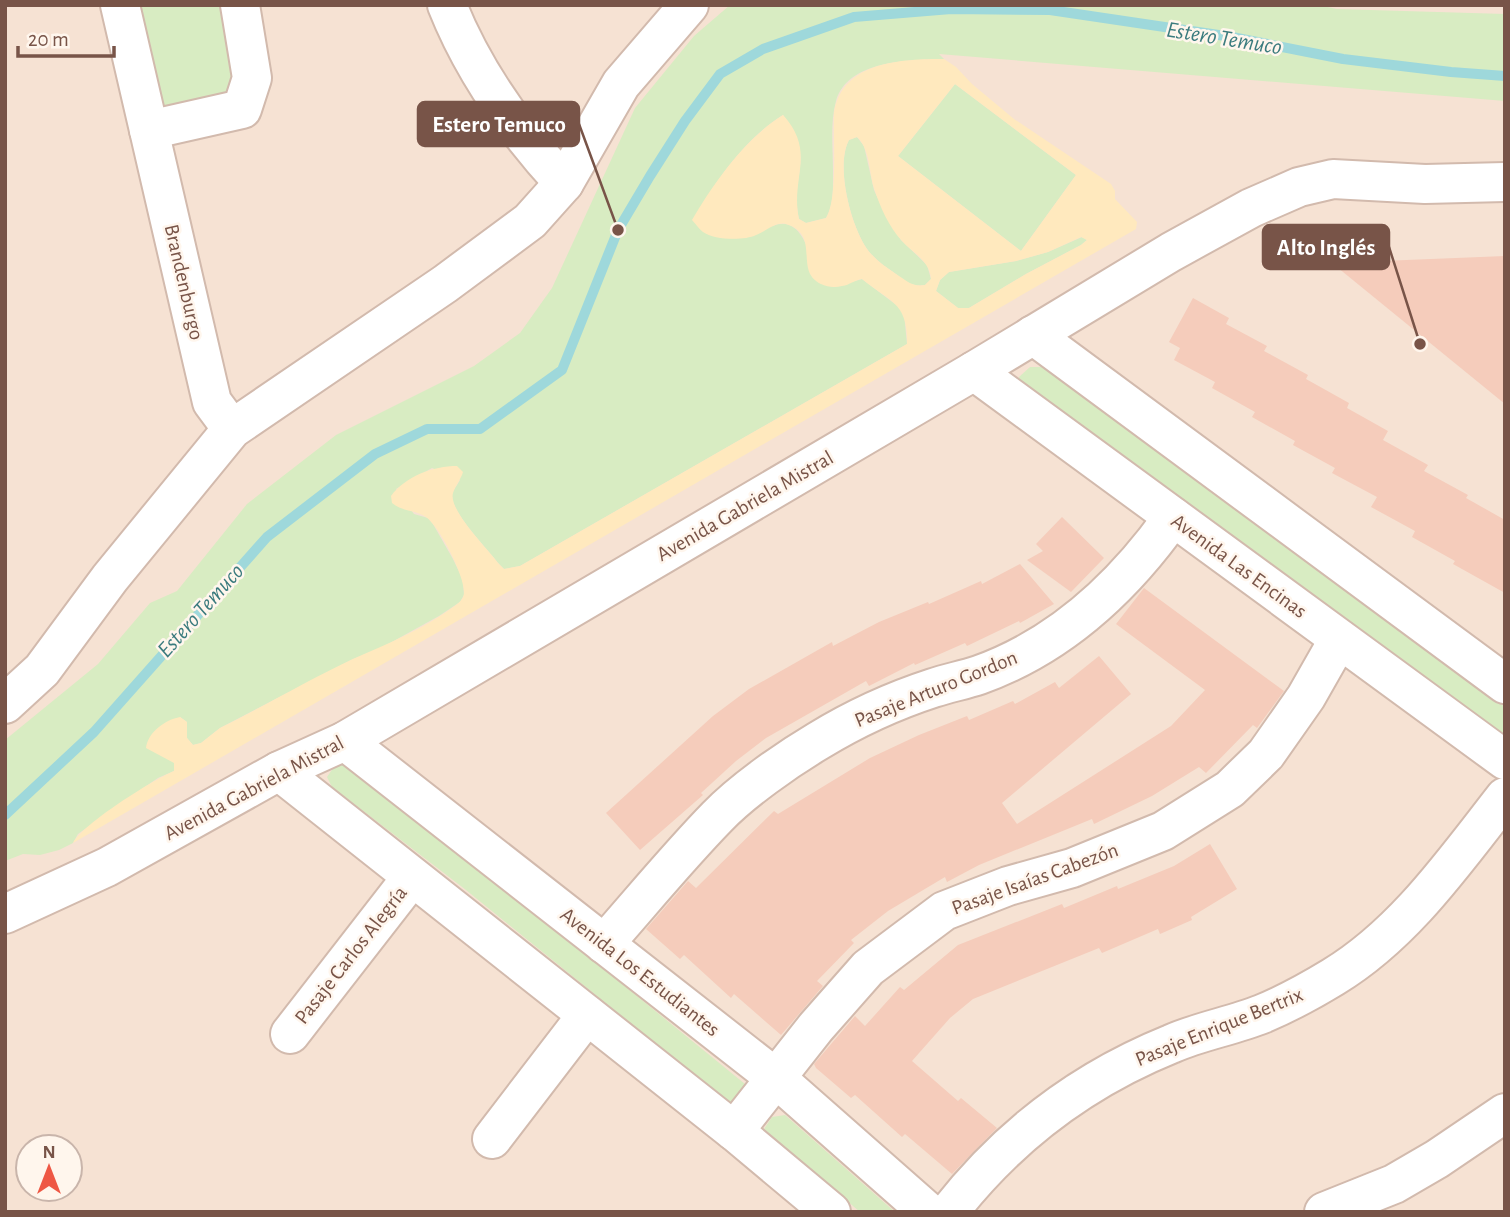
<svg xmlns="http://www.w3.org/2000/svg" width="1510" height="1217" font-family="'Alegreya Sans',sans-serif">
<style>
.residential{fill:#f6e2d3;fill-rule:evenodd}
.green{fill:#d8ecc2}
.sand{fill:#ffe9be;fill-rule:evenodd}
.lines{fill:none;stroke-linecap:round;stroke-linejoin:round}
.stream{stroke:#9ed8db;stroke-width:10}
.building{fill:#f5ccbb}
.minor-casing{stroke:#d2baad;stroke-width:42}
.minor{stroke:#fff;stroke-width:38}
.labels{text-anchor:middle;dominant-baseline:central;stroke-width:5;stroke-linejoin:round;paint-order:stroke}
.street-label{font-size:21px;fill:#785448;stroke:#fff6ed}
.water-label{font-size:23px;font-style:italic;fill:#3b7b7e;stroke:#fff6ed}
.leader{fill:none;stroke:#785448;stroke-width:2.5}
.callout-dot{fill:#785448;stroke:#fff6ed;stroke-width:2.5}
.callout{fill:#785448;stroke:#785448;stroke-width:2.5}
.callout-label{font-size:23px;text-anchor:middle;font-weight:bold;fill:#fff}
</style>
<rect width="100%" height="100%" fill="#fef1e5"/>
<path class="residential" d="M5 5H1505V1212H5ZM28 1147H70V1189H28Z"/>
<g class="green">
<polygon points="130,5 226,5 236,91 163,114"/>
<path d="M730 5H1318L1337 9 1505 14V101L939 54 944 59C909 60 848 60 836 101 830 122 833 149 833 171 833 186 834 205 826 218L806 223 799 219C789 174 817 159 783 115 745 138 715 182 693 220L773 226C804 213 812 263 819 283L834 287 862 279 899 307 904 313 907 344 520 566 504 569 498 563C488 549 450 512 452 494 453 490 458 484 460 480L432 468 396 489 414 514 428 518 433 524 453 559 463 580 464 595 460 602 439 616 381 648 353 659 220 728 201 743 193 745 187 738V722L180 717 174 771 158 778 121 803 78 834 73 843 59 850 40 855 23 854 5 861V740L98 664 150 603 177 591 247 504 336 435 474 366 520 333 552 288 635 108 694 36Z"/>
<polygon points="955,84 1076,175 1021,251 898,156"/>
<path d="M857 137 864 146 874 190 886 216 901 240 927 265 931 279 925 285C912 287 906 282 896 274 886 267 875 260 867 249 851 226 835 166 849 140Z"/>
<polygon points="1082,237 1087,240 1081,245 1026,274 969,308 958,308 936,291 940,280 949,272 1016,261 1048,252"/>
<polygon points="1030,367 1044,367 1505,707 1505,737 1022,391 1019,377"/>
<polygon points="347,763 476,865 745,1084 748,1102 735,1108 466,890 332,787 327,777 336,764"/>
<polygon points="785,1115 895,1212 860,1212 764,1129 772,1117"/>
</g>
<path class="sand" d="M944 59 956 67 972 84 1014 119 1111 184 1115 191V199L1137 222 1136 229 73 843C84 823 151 781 174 771V763L146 748C148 732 165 720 180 717L187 722V738L193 745 201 743 220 728C265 706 308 680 353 659 387 644 426 628 456 605 461 601 464 598 464 592 464 575 440 527 426 517 416 510 403 512 392 503L391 496C406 476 433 466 457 466L463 472C461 479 455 486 453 493 448 510 488 549 498 563L504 569 520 566 907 344C908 302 890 302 862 279 854 280 850 285 842 286 835 288 827 287 821 284 793 271 822 235 786 224 776 221 765 232 756 235 744 241 714 240 703 232 699 229 696 224 692 220 714 182 746 138 783 115 817 152 790 178 799 219L806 223 826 218C838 199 833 138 834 113 842 61 902 59 944 59ZM955 84 1076 175 1021 251 898 156ZM857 137C870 149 869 172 874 188 880 207 889 227 902 241 913 253 930 261 931 279L925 285C912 287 907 281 896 274 886 267 875 260 867 249 851 226 835 166 849 140ZM1081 237 1087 240 1081 245 1026 274 969 308H958L936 291 940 280 949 272 1016 261 1048 252Z"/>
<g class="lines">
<polyline class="stream" points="5,815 94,732 267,537 375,454 427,429 480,429 562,370 618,230 650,176 685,121 720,74 763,49 854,17 951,9 1050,10 1232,37 1343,59 1451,72 1505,76"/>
</g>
<g class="building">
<polygon points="1505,256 1505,404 1332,263"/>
<polygon points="1193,298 1229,318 1226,324 1267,346 1264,351 1308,375 1306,379 1349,403 1347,408 1388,431 1383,440 1428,465 1424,471 1468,495 1466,498 1505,520 1505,593 1453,564 1455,561 1412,537 1415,531 1371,507 1377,497 1332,473 1335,468 1293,445 1295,441 1252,417 1255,412 1212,388 1215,382 1174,360 1180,348 1169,342"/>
<polygon points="1062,517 1104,558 1071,592 1027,560 1043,551 1036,544"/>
<polygon points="1020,564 1054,604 1020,623 1019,621 967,646 965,643 915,665 914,663 869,686 866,681 766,738 736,761 701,793 703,795 640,850 606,813 713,716 749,689 832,642 833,646 879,622 928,602 929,604 981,581 982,584"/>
<polygon points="1144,588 1284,691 1257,728 1253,725 1206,773 1199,767 1152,796 1094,824 1092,819 979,865 947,882 945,877 888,911 851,940 854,943 817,981 823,986 781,1035 734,994 731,998 684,955 680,959 646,929 688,881 696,888 774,811 778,814 870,758 919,735 967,716 969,720 1013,701 1015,704 1055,682 1059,688 1099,656 1131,694 1002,803 1017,824 1171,726 1205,690 1116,624"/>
<polygon points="1210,844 1237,889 1191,917 1192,920 1160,934 1158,929 1102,953 1099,948 973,999 950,1018 912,1061 958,1101 961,1098 997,1128 952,1174 905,1134 902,1137 855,1095 851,1098 816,1068 814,1064 855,1016 865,1026 900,987 904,990 958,945 1062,904 1064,908 1117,886 1118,889 1174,866"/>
</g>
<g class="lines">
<defs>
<g id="minor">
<polyline points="120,5 212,402 232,429"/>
<path d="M447 5C474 73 515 130 564 183"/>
<polyline points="149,130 242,109 252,78 240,5"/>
<polyline points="1033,335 1505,684"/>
<polyline points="974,371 1505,760"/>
<polyline points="5,704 42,670 110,578 232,429 445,284 530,221 564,183 621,84 689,5"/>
<polyline points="345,741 777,1079 928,1212"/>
<polyline points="279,771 734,1131 831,1212"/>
<polyline points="5,914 107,867 279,771 345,741 974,371 1171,252 1251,208 1299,187 1333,179 1425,184 1505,182"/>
<path d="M604 944C642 901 678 857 717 817 742 791 786 760 818 741 854 719 893 701 933 688 948 683 964 680 979 675 1060 646 1124 586 1173 517"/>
<polyline points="290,1034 412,877"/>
<polyline points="734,1131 816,1027 868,968 944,911 1008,886 1072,868 1163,831 1230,789 1266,754 1306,697 1339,639"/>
<polyline points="492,1139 587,1015"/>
<path d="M949 1212C1008 1136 1082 1080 1171 1044 1200 1031 1232 1026 1262 1014 1286 1004 1310 991 1333 977 1404 934 1454 862 1505 797"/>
<polyline points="1324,1212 1394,1184 1437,1159 1505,1113"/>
</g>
</defs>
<use href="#minor" class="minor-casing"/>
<use href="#minor" class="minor"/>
</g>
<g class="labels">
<g class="street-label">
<text transform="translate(184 282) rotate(77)">Brandenburgo</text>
<text transform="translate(745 506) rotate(-30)">Avenida Gabriela Mistral</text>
<text transform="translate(1239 566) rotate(36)">Avenida Las Encinas</text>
<text transform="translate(936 689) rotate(-22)">Pasaje Arturo Gordon</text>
<text transform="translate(254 788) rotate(-28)">Avenida Gabriela Mistral</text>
<text transform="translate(1035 879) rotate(-20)">Pasaje Isaías Cabezón</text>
<text transform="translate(351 955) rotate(-52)">Pasaje Carlos Alegría</text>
<text transform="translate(640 972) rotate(38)">Avenida Los Estudiantes</text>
<text transform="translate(1219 1027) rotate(-22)">Pasaje Enrique Bertrix</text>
</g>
<g class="water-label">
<text transform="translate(1224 39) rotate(9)">Estero Temuco</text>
<text transform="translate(201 611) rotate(-48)">Estero Temuco</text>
</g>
</g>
<path class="leader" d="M618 230L579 124M1420 344L1389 247"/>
<g class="callout-dot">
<circle cx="618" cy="230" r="7"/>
<circle cx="1420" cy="344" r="7"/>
</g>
<g class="callout">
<rect x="418" y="102" width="161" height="44" rx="7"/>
<rect x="1263" y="225" width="126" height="44" rx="7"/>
</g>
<g class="callout-label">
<text x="499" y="132">Estero Temuco</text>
<text x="1326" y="255">Alto Inglés</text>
</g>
<rect width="1510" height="1217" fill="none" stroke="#785448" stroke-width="14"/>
<g transform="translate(49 1168)"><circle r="33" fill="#fff6ed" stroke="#c9b5ab" stroke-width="2"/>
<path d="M0-5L12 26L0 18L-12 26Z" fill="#ee5744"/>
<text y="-10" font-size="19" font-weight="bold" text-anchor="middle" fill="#785448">N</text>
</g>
<path d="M18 46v10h96v-10" fill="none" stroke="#785448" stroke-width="3.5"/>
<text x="28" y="46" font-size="21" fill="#785448" stroke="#fff6ed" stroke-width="5" paint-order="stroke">20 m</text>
</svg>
